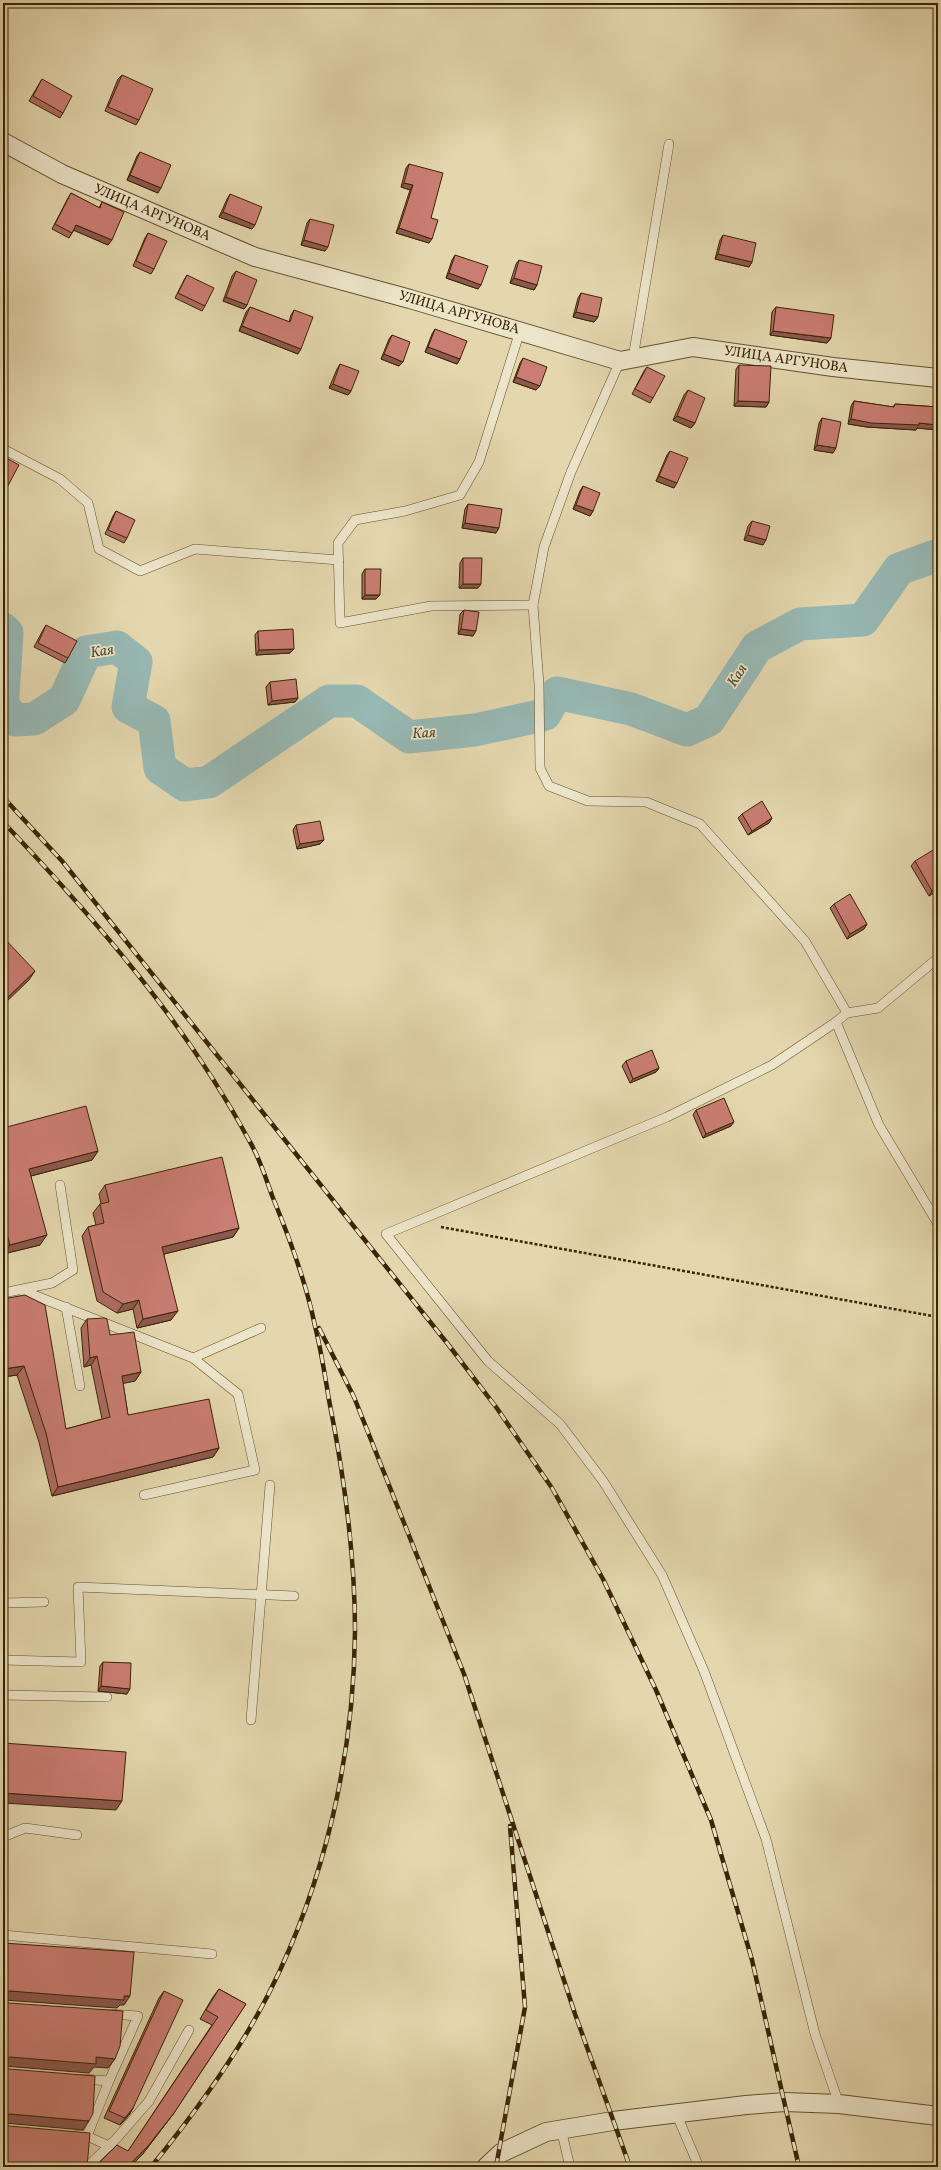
<svg xmlns="http://www.w3.org/2000/svg" width="941" height="2170" font-family="Vollkorn,serif">
<style>
.lines{fill:none;stroke-linecap:round;stroke-linejoin:round}
.river{stroke:#97b8b3;stroke-width:33}
.lane-casing{stroke:#64512d;stroke-width:10}
.street-casing{stroke:#64512d;stroke-width:20}
.path{stroke:#3a2402;stroke-width:2.5;stroke-dasharray:3 2;stroke-linecap:butt}
.lane{stroke:#ede5ca;stroke-width:9}
.street{stroke:#ede5ca;stroke-width:18}
.rail-casing{stroke:#3a2402;stroke-width:4.5}
.rail{stroke:#ede5ca;stroke-width:3;stroke-dasharray:9;stroke-linecap:butt}
.wall{fill:#ae6c63;stroke:#3a2402}
.shaded-wall{fill:#8d5850;stroke:#3a2402}
.building{fill:#ca7d73;stroke:#3a2402}
.labels{text-anchor:middle;dominant-baseline:central;stroke-width:3.5;stroke-linejoin:round;paint-order:stroke}
.street-label{font-size:14px;fill:#3a2402;stroke:#ede5ca}
.water-label{font-size:15px;font-style:italic;fill:#51492e;stroke:#ede5ca}
</style>
<rect width="100%" height="100%" fill="#e4d7ae"/>
<filter id="stains"><feTurbulence type="fractalNoise" baseFrequency=".005" numOctaves="4"/><feColorMatrix values="0 0 0 0 .2 0 0 0 0 .09 0 0 0 0 .02 0 0 0 .5 -.17"/></filter>
<radialGradient id="worn" r=".72"><stop offset=".6" stop-color="#630" stop-opacity="0"/><stop offset="1" stop-color="#630" stop-opacity=".3"/></radialGradient>
<g class="lines">
<g class="river">
<polyline points="3,629 7,633 3,696"/>
<polyline points="3,706 15,720 34,719 64,700 86,652 117,647 136,662 128,707 154,721 160,768 185,785 209,782 329,701 357,701 409,737 475,730 539,716 545,714 557,693 631,709 687,730 709,720 757,647 800,624 863,620 899,569 938,555"/>
</g>
<defs>
<g id="lane">
<polyline points="520,331 479,462 460,495 405,511 355,520 338,543 340,623 431,606 533,605"/>
<polyline points="633,358 669,144"/>
<polyline points="620,361 571,472 544,547 533,605 539,684 540,768 549,786 588,801 646,802 700,824 805,941 847,1013 836,1022 879,1125 938,1224"/>
<polyline points="3,449 60,479 88,503 99,549 140,571 195,549 339,560"/>
<polyline points="847,1013 878,1008 938,958"/>
<polyline points="836,1022 772,1065 667,1117 386,1234 488,1361 560,1424 603,1481 662,1575 704,1671 766,1839 815,2034 839,2104"/>
<polyline points="21,1290 193,1358 238,1394 255,1470 144,1495"/>
<polyline points="3,1293 52,1283 73,1270 60,1185"/>
<polyline points="66,1307 80,1386"/>
<polyline points="193,1358 261,1328"/>
<polyline points="3,1603 44,1602"/>
<polyline points="3,1660 81,1662 78,1587 294,1596"/>
<polyline points="3,1695 107,1697"/>
<polyline points="251,1720 270,1485"/>
<polyline points="3,1837 25,1828 77,1835"/>
<polyline points="3,1935 212,1954"/>
<polyline points="83,2079 109,2081 138,2016 110,2014"/>
<polyline points="676,2113 699,2167"/>
<polyline points="561,2129 570,2167"/>
<polyline points="78,2135 87,2136 109,2081"/>
<polyline points="87,2136 109,2146"/>
<polyline points="87,2167 116,2139 149,2101 189,2030"/>
</g>
<g id="street">
<polyline points="3,142 62,174 255,257 410,299 620,361 693,347 833,367 938,378"/>
<polyline points="486,2167 501,2153 546,2132 613,2121 746,2105 785,2102 839,2104 938,2116"/>
</g>
</defs>
<use href="#lane" class="lane-casing"/>
<use href="#street" class="street-casing"/>
<polyline class="path" points="441,1227 938,1317"/>
<use href="#lane" class="lane"/>
<use href="#street" class="street"/>
<defs>
<g id="rail">
<polyline points="3,797 62,861 447,1343 496,1407 552,1488 603,1579 656,1690 711,1820 752,1960 799,2167"/>
<path d="M3 822C96 920 186 1023 250 1142 260 1159 266 1179 273 1198 290 1239 306 1282 315 1326 321 1350 325 1375 329 1400 344 1475 355 1554 355 1631 354 1755 325 1882 269 1993 237 2056 195 2113 151 2167"/>
<polyline points="319,1328 354,1397 464,1674 575,2014 630,2167"/>
<polyline points="496,2167 525,2007 510,1826"/>
</g>
</defs>
<use href="#rail" class="rail-casing"/>
<use href="#rail" class="rail"/>
</g>
<g class="wall">
<polygon points="122,75 139,120 136,125 105,111 118,79"/>
<polygon points="42,79 63,113 60,118 29,101"/>
<polygon points="140,152 158,193 127,180 137,156"/>
<polygon points="409,164 431,218 429,243 396,233 410,190 401,187 406,168"/>
<polygon points="71,193 99,208 102,202 108,245 74,230 69,238 52,229 68,198"/>
<polygon points="230,194 252,229 219,217 227,199"/>
<polygon points="310,219 325,251 301,245 307,223"/>
<polygon points="148,233 154,269 151,274 133,266 145,238"/>
<polygon points="723,235 752,262 749,267 715,259 720,240"/>
<polygon points="455,255 478,289 446,278 452,260"/>
<polygon points="519,260 537,285 534,290 510,283 516,264"/>
<polygon points="236,271 247,305 244,309 223,301 232,276"/>
<polygon points="187,275 205,306 202,311 175,298 184,280"/>
<polygon points="581,293 598,317 594,322 573,317 578,298"/>
<polygon points="250,307 289,322 291,315 294,310 298,354 239,331 246,312"/>
<polygon points="776,307 831,338 827,343 770,335 772,312"/>
<polygon points="435,329 460,359 457,364 425,352 432,334"/>
<polygon points="392,335 403,362 399,366 381,359 389,339"/>
<polygon points="523,358 536,390 513,382 520,363"/>
<polygon points="340,364 351,391 348,395 329,388 337,369"/>
<polygon points="739,365 769,402 766,407 734,406 736,369"/>
<polygon points="647,367 653,398 650,403 632,394 644,371"/>
<polygon points="688,390 695,423 691,428 673,420 684,395"/>
<polygon points="854,401 893,407 895,404 938,407 938,430 917,428 916,430 867,427 848,424 851,406"/>
<polygon points="822,418 833,453 814,450 819,423"/>
<polygon points="670,451 674,488 656,481 667,455"/>
<polygon points="583,486 593,511 590,516 573,509 580,491"/>
<polygon points="468,504 496,533 462,528 465,509"/>
<polygon points="116,511 127,538 124,543 105,534 113,516"/>
<polygon points="752,521 763,545 744,540 748,526"/>
<polygon points="463,558 478,588 459,588 460,563"/>
<polygon points="365,569 376,599 362,599 362,574"/>
<polygon points="464,610 473,636 458,634 460,614"/>
<polygon points="46,625 68,658 65,663 34,647 43,630"/>
<polygon points="258,631 290,653 256,655 255,635"/>
<polygon points="270,682 298,698 295,702 268,705 266,687"/>
<polygon points="742,814 772,818 769,823 748,835 738,818"/>
<polygon points="296,825 324,840 320,844 297,849 293,830"/>
<polygon points="915,861 938,890 929,896 911,866"/>
<polygon points="834,904 867,924 864,929 847,939 830,908"/>
<polygon points="626,1061 659,1068 656,1072 630,1083 622,1066"/>
<polygon points="696,1110 731,1126 703,1138 693,1115"/>
<polygon points="3,1128 98,1151 92,1160 31,1176 40,1245 3,1254"/>
<polygon points="105,1185 239,1228 233,1237 164,1254 171,1320 137,1328 133,1309 117,1313 97,1301 82,1236 88,1227 96,1225 93,1213 100,1204 101,1204 99,1194"/>
<polygon points="3,1299 66,1429 102,1419 91,1365 84,1367 81,1328 87,1319 110,1335 141,1372 135,1381 123,1383 128,1415 219,1448 213,1457 52,1496 39,1442 17,1375 3,1377"/>
<polygon points="103,1662 127,1694 98,1691 100,1666"/>
<polygon points="219,1989 246,2004 174,2113 142,2155 128,2151 212,2025 200,2019 213,1997"/>
<polygon points="164,1991 133,2108 129,2115 120,2125 104,2118 159,1998"/>
</g>
<g class="shaded-wall">
<polygon points="130,175 161,188 158,193 127,180"/>
<polygon points="404,183 413,185 410,190 401,187"/>
<polygon points="223,212 255,225 252,229 219,217"/>
<polygon points="76,225 112,240 108,245 73,230"/>
<polygon points="399,228 432,239 429,243 396,233"/>
<polygon points="304,240 328,247 325,251 301,245"/>
<polygon points="718,254 752,262 749,267 715,259"/>
<polygon points="449,273 481,285 478,289 446,278"/>
<polygon points="514,278 537,285 534,290 510,283"/>
<polygon points="226,297 247,305 244,309 223,301"/>
<polygon points="576,312 598,317 594,322 573,317"/>
<polygon points="242,326 301,349 298,354 239,331"/>
<polygon points="773,331 831,338 827,343 770,335"/>
<polygon points="428,347 460,359 457,364 425,352"/>
<polygon points="384,354 403,362 399,366 381,359"/>
<polygon points="516,377 540,386 536,390 513,382"/>
<polygon points="333,384 351,391 348,395 329,388"/>
<polygon points="738,401 769,402 766,407 734,406"/>
<polygon points="677,416 695,423 691,428 673,420"/>
<polygon points="851,419 919,423 938,425 938,430 917,428 916,430 867,427 848,424"/>
<polygon points="817,445 836,448 833,453 814,450"/>
<polygon points="659,476 677,483 674,488 656,481"/>
<polygon points="576,505 593,511 590,516 573,509"/>
<polygon points="465,523 499,528 496,533 462,528"/>
<polygon points="748,535 766,540 763,545 744,540"/>
<polygon points="463,584 481,584 478,588 459,588"/>
<polygon points="365,595 380,595 376,599 362,599"/>
<polygon points="461,629 476,631 473,636 458,634"/>
<polygon points="294,649 290,653 256,655 259,650"/>
<polygon points="298,698 295,702 268,705 272,701"/>
<polygon points="772,818 769,823 748,835 752,831"/>
<polygon points="324,840 320,844 297,849 300,844"/>
<polygon points="938,887 938,890 929,896 932,891"/>
<polygon points="867,924 864,929 847,939 850,934"/>
<polygon points="35,971 29,980 3,1005 3,1002"/>
<polygon points="659,1068 656,1072 630,1083 633,1079"/>
<polygon points="734,1122 731,1126 703,1138 706,1134"/>
<polygon points="98,1151 92,1160 23,1178 29,1169"/>
<polygon points="239,1228 233,1237 156,1256 162,1247"/>
<polygon points="47,1235 40,1245 3,1254 10,1245"/>
<polygon points="139,1300 133,1309 117,1313 123,1304"/>
<polygon points="178,1311 171,1320 137,1328 143,1319"/>
<polygon points="97,1356 91,1365 84,1367 90,1358"/>
<polygon points="24,1366 17,1375 3,1377 3,1369"/>
<polygon points="141,1372 135,1381 116,1385 122,1376"/>
<polygon points="219,1448 213,1457 52,1496 58,1487"/>
<polygon points="101,1686 130,1689 127,1694 98,1691"/>
<polygon points="3,1793 122,1801 116,1810 3,1803"/>
<polygon points="10,1991 124,1996 130,1996 124,2005 120,2005 117,2008 3,2000 4,1994"/>
<polygon points="10,2057 96,2057 115,2059 108,2068 94,2067 89,2073 4,2066 4,2060"/>
<polygon points="133,2108 129,2115 120,2125 125,2118"/>
<polygon points="174,2113 142,2155 130,2167 127,2167"/>
<polygon points="10,2114 89,2121 83,2130 4,2123 4,2117"/>
</g>
<g class="building">
<polygon points="122,75 153,89 139,120 108,107"/>
<polygon points="42,79 72,96 63,113 33,96"/>
<polygon points="140,152 171,165 161,188 130,175"/>
<polygon points="409,164 443,173 431,218 438,220 432,239 399,228 413,185 404,183"/>
<polygon points="71,193 100,208 102,202 124,212 112,240 76,225 72,233 55,224"/>
<polygon points="230,194 262,207 255,225 223,212"/>
<polygon points="310,219 334,225 328,247 304,240"/>
<polygon points="148,233 167,241 154,269 136,261"/>
<polygon points="723,235 756,243 752,262 718,254"/>
<polygon points="455,255 488,266 481,285 449,273"/>
<polygon points="519,260 542,266 537,285 514,278"/>
<polygon points="236,271 257,280 247,305 226,297"/>
<polygon points="187,275 214,288 205,306 178,293"/>
<polygon points="581,293 602,298 598,317 576,312"/>
<polygon points="250,307 290,322 294,310 313,317 301,349 242,326"/>
<polygon points="776,307 834,315 831,338 773,331"/>
<polygon points="435,329 467,341 460,359 428,347"/>
<polygon points="392,335 410,342 403,362 384,354"/>
<polygon points="523,358 547,367 540,386 516,377"/>
<polygon points="340,364 359,371 351,391 333,384"/>
<polygon points="739,365 771,366 769,402 738,401"/>
<polygon points="647,367 665,376 653,398 635,389"/>
<polygon points="688,390 705,398 695,423 677,416"/>
<polygon points="854,401 894,407 895,404 938,407 938,425 919,423 919,425 871,423 851,419"/>
<polygon points="822,418 841,422 836,448 817,445"/>
<polygon points="670,451 688,458 677,483 659,476"/>
<polygon points="3,456 19,465 3,495"/>
<polygon points="583,486 600,493 593,511 576,505"/>
<polygon points="468,504 502,509 499,528 465,523"/>
<polygon points="116,511 135,520 127,538 108,530"/>
<polygon points="752,521 770,526 766,540 748,535"/>
<polygon points="463,558 482,558 481,584 463,584"/>
<polygon points="365,569 381,569 380,595 365,595"/>
<polygon points="464,610 479,612 476,631 461,629"/>
<polygon points="46,625 77,641 68,658 38,643"/>
<polygon points="293,629 294,649 259,650 258,631"/>
<polygon points="296,679 298,698 272,701 270,682"/>
<polygon points="762,801 772,818 752,831 742,814"/>
<polygon points="320,821 324,840 300,844 296,825"/>
<polygon points="938,847 938,887 932,891 915,861"/>
<polygon points="850,894 867,924 850,934 834,904"/>
<polygon points="3,937 35,971 3,1002"/>
<polygon points="652,1050 659,1068 633,1079 626,1061"/>
<polygon points="724,1098 734,1122 706,1134 696,1110"/>
<polygon points="86,1106 98,1151 29,1169 47,1235 10,1245 3,1219 3,1128"/>
<polygon points="222,1157 239,1228 162,1247 178,1311 143,1319 139,1300 123,1304 103,1292 88,1227 104,1223 100,1204 109,1202 105,1185"/>
<polygon points="25,1295 45,1305 66,1429 110,1417 97,1356 90,1358 87,1319 104,1318 107,1319 110,1335 134,1332 141,1372 122,1376 128,1415 209,1399 219,1448 58,1487 46,1433 24,1366 3,1369 3,1299"/>
<polygon points="103,1662 131,1663 130,1689 101,1686"/>
<polygon points="3,1743 126,1752 122,1801 3,1793"/>
<polygon points="3,1943 134,1952 130,1996 124,1996 124,2000 10,1991 4,1994 4,2000 9,2003 123,2011 120,2046 115,2059 96,2057 96,2064 10,2057 4,2060 4,2066 9,2069 95,2076 93,2113 89,2121 10,2114 4,2117 4,2123 9,2126 90,2133 87,2167 3,2167"/>
<polygon points="219,1989 246,2004 174,2113 148,2146 127,2167 95,2167 117,2145 128,2151 218,2017 206,2010"/>
<polygon points="164,1991 183,2000 133,2108 125,2118 109,2111"/>
</g>
<g class="labels">
<g class="street-label">
<text transform="translate(152 213) rotate(23)">УЛИЦА АРГУНОВА</text>
<text transform="translate(459 313) rotate(16)">УЛИЦА АРГУНОВА</text>
<text transform="translate(786 360) rotate(8)">УЛИЦА АРГУНОВА</text>
</g>
<g class="water-label">
<text transform="translate(102 652) rotate(-9)">Кая</text>
<text transform="translate(738 676) rotate(-57)">Кая</text>
<text transform="translate(424 734) rotate(-2)">Кая</text>
</g>
</g>
<rect width="941" height="2170" fill="none" stroke="#e4d7ae" stroke-width="16"/>
<rect x="4" y="4" width="933" height="2162" fill="none" stroke="#3a2402" stroke-width="2"/>
<rect x="8" y="8" width="925" height="2154" fill="none" stroke="#3a2402"/>
<rect width="100%" height="100%" filter="url(#stains)"/>
<rect width="100%" height="100%" fill="url(#worn)"/>
</svg>
